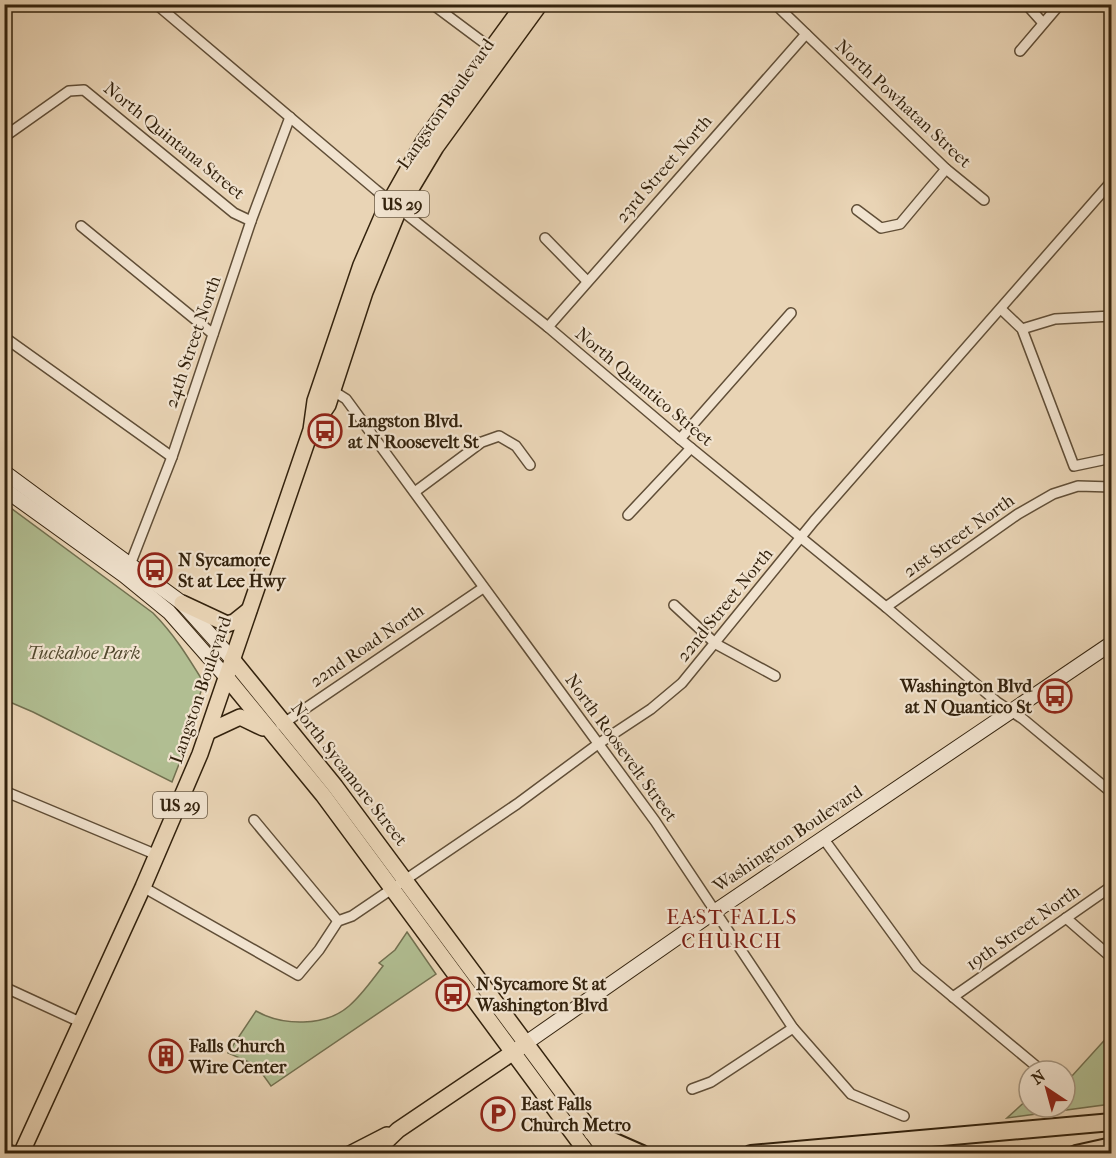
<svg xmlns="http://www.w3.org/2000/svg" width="1116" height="1158" font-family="'IM FELL French Canon',serif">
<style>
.green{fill:#b1be92;stroke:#727050;stroke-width:1.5}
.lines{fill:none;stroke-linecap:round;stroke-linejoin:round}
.street-casing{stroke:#604e37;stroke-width:12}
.secondary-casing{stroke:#33220d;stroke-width:16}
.primary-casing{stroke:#33220d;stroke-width:18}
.highway-casing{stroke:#33220d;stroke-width:20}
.street{stroke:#f1e3cf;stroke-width:9}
.secondary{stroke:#f1e3cf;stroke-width:14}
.primary{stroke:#e9d4b5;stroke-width:15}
.highway{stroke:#e9d4b5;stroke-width:16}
.labels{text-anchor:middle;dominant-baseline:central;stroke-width:4.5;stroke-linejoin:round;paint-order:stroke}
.shield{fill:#f1e3cf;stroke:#6c5c47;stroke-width:1.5}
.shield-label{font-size:16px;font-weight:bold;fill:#33220d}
.street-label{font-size:18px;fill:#33220d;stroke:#f1e3cf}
.poi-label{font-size:18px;font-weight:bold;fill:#33220d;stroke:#f1e3cf;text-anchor:start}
.park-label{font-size:18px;font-style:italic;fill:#52492e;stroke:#f1e3cf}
.quarter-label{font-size:21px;letter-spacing:1.5px;fill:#7a1f14;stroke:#f1e3cf}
</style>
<rect width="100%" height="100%" fill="#e9d4b5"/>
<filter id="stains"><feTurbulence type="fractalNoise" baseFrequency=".00333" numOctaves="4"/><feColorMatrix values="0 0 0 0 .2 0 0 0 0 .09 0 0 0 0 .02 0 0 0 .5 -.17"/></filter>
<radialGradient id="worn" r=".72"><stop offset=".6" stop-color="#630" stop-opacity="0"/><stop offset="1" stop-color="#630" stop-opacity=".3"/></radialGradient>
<g class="green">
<path d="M4 503 153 613C174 634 188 657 204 683L190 722 188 741 172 782 33 712 5 700Z"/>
<path d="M407 932 436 974 271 1086 256 1065 228 1053 256 1011C282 1026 325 1027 349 1006 362 995 372 980 383 966L379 963 395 950Z"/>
<polygon points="1111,1033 1111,1104 1007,1118 1029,1098 1029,1107 1065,1107 1065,1071 1058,1071 1063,1067 1072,1076"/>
</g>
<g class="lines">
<defs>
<g id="street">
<polyline points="156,4 376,190 548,327 680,439 886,607 997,702 1023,719 1112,793"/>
<polyline points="432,4 495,51"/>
<polyline points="775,4 946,169 984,200"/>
<polyline points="1026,4 1043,23"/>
<polyline points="1020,51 1060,4"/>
<polyline points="4,137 69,91 84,90 234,213 251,221"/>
<polyline points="857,210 881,228 900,224 946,169"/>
<polyline points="81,226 213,334"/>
<polyline points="545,238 587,281"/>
<polyline points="1001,309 1022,329 1074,466 1112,458"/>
<polyline points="548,327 806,34"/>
<polyline points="1022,329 1055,319 1112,316"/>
<polyline points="4,337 172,457"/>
<polyline points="330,389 346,399 655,821 793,1028 851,1094 904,1116"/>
<polyline points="680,439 791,313"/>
<polyline points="416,491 482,442 499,436 516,446 530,465"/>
<polyline points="628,515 691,448"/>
<polyline points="128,570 172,457 251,221 290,117"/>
<polyline points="674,605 716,644 775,676"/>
<polyline points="886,607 1018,514 1053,494 1078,486 1112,487"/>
<polyline points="281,725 483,588"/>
<polyline points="4,791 157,855"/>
<polyline points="254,820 338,921"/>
<polyline points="823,838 917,967 1042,1071"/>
<polyline points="143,887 298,975 319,950 338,921 352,916 517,804 598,744 651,709 682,683 814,521 1112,181"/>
<polyline points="1066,918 1112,958"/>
<polyline points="4,987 80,1022"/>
<polyline points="953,997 1112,886"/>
<polyline points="692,1089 711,1082 793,1028"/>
<polyline points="4,1148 21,1153"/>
</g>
<g id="secondary">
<polyline points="4,472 182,603 232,659"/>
<polyline points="4,489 125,576 169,612 227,678"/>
<polyline points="526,1043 714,912 1112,643"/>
</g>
<g id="primary">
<polyline points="313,427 328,405 365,292 400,207 436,147 540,4"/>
<polyline points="182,603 227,624 234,622 249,610"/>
<polyline points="232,659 335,786 608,1154"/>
<polyline points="227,678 323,795 588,1154"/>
<polyline points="210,731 240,717 263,728"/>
<polyline points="21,1154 143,887 200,754 311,430 315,401 361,265 384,212 424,141 524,4"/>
<polyline points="350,1154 387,1135"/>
<polyline points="373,1154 398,1130 521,1047"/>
</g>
<g id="highway">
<polyline points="592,1132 642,1154"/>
<polyline points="751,1154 1112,1122"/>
<polyline points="1076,1154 1112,1146"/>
</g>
</defs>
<use href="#street" class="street-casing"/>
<use href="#secondary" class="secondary-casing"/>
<use href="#primary" class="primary-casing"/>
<use href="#highway" class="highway-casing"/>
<use href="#street" class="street"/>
<use href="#secondary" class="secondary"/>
<use href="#primary" class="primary"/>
<use href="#highway" class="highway"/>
</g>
<defs>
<symbol id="bus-ring" viewBox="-11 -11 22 22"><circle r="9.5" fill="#f1e3cf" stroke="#8f2418" stroke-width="1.5"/><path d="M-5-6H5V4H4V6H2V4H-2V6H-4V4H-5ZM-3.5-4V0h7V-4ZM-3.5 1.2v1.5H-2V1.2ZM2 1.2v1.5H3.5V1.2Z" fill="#8f2418"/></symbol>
<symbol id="building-ring" viewBox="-11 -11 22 22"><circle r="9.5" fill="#f1e3cf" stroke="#8f2418" stroke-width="1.5"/><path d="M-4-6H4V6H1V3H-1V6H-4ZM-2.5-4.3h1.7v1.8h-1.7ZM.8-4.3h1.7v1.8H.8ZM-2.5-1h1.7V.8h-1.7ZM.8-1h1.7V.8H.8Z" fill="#8f2418"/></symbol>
<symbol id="parking-ring" viewBox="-11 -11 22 22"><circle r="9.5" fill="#f1e3cf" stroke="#8f2418" stroke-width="1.5"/><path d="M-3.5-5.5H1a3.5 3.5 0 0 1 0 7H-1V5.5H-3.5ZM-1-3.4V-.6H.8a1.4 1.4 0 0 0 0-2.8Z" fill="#8f2418"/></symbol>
</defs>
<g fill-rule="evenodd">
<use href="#bus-ring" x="306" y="412" width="38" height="38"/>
<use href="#bus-ring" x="136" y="551" width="38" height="38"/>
<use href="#bus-ring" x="1036" y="677" width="38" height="38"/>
<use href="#bus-ring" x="434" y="975" width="38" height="38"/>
<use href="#building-ring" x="147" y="1037" width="38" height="38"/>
<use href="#parking-ring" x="479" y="1095" width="38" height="38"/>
</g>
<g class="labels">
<g class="shield">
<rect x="375" y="191" width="54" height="26" rx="4.5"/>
<rect x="153" y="792" width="54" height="26" rx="4.5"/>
</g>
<g class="shield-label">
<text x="402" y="204">US 29</text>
<text x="180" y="805">US 29</text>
</g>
<g class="street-label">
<text transform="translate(446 104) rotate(-55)">Langston Boulevard</text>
<text transform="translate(903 104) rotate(43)">North Powhatan Street</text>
<text transform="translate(174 141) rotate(39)">North Quintana Street</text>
<text transform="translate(664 169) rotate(-49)">23rd Street North</text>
<text transform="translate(193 342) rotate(-71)">24th Street North</text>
<text transform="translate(644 387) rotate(40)">North Quantico Street</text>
<text transform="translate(959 536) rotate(-35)">21st Street North</text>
<text transform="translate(725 605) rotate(-51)">22nd Street North</text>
<text transform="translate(367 646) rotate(-34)">22nd Road North</text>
<text transform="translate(201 690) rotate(-71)">Langston Boulevard</text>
<text transform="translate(621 748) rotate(54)">North Roosevelt Street</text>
<text transform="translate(349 774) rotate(52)">North Sycamore Street</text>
<text transform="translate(788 839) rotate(-34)">Washington Boulevard</text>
<text transform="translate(1023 928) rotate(-35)">19th Street North</text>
</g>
<g class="poi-label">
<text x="348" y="421">Langston Blvd.<tspan x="348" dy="21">at N Roosevelt St</tspan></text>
<text x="178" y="560">N Sycamore<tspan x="178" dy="21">St at Lee Hwy</tspan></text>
<text x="1032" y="686" text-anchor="end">Washington Blvd<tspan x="1032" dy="21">at N Quantico St</tspan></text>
<text x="476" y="984">N Sycamore St at<tspan x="476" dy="21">Washington Blvd</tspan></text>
<text x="189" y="1046">Falls Church<tspan x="189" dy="21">Wire Center</tspan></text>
<text x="521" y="1104">East Falls<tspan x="521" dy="21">Church Metro</tspan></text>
</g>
<g class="park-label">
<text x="84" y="653">Tuckahoe Park</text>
</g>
<g class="quarter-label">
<text x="732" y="917">EAST FALLS<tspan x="732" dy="24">CHURCH</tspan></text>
</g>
</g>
<rect width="1116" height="1158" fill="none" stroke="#e9d4b5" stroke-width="24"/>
<rect x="6" y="6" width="1104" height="1146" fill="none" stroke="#33220d" stroke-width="3"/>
<rect x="12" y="12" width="1092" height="1134" fill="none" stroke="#33220d" stroke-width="1.5"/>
<g transform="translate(1047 1089) rotate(324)"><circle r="28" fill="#f1e3cf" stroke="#a59681" stroke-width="1.5"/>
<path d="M0-4.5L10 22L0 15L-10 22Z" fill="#8f2418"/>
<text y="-9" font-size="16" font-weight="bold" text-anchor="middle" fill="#33220d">N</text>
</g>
<rect width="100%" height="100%" filter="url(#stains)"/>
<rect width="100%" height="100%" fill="url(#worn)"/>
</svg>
